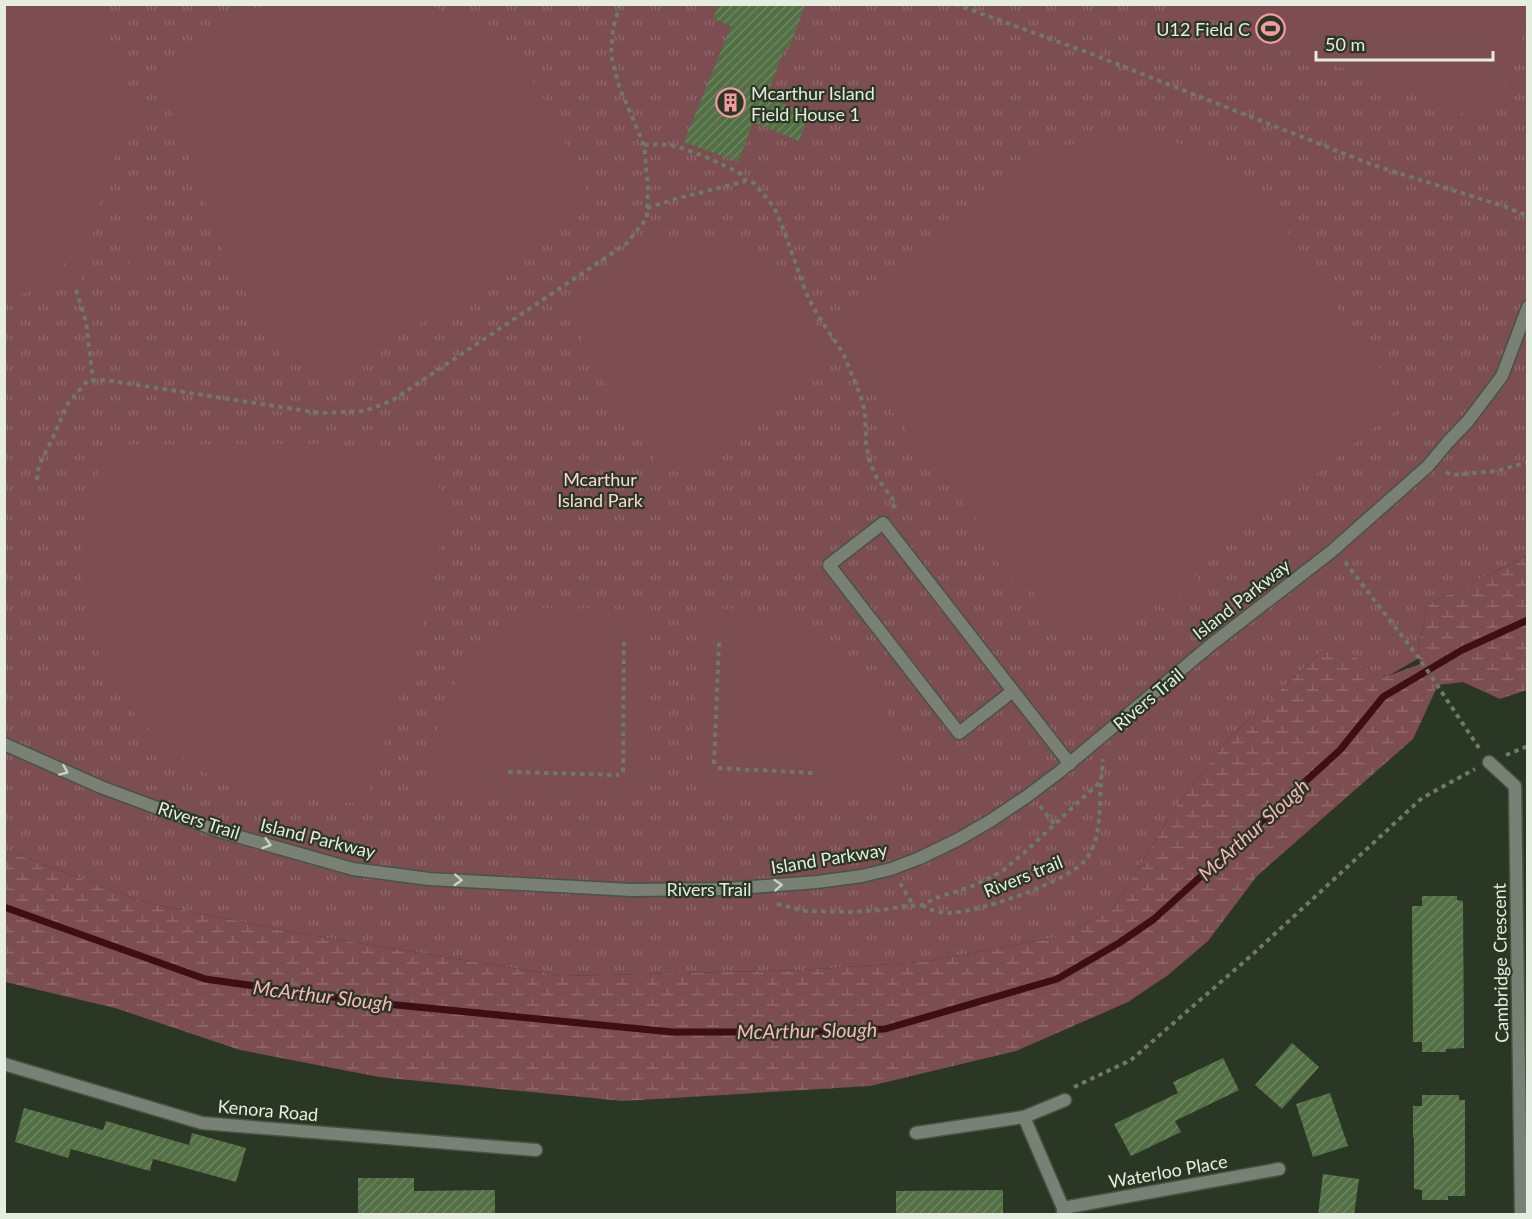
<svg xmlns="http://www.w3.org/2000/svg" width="1532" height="1219" font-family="Lato,sans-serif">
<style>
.grass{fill:url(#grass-tufts)}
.wetland{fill:url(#wetland-marsh)}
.garden{fill:#7c4d51}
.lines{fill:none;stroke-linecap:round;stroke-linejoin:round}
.stream{stroke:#3d0e15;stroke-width:7}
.building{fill:url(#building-hatch)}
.service-casing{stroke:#485442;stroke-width:15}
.minor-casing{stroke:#485442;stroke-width:15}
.path{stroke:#6e7968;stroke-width:4;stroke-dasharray:4.5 4.5;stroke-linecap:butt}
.service{stroke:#798076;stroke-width:12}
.minor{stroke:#798076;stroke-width:12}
.oneway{stroke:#cad2c6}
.labels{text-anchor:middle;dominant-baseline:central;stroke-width:4.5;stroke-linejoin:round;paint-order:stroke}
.poi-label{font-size:18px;fill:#e5ede1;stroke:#2a3724;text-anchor:end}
.park-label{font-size:18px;fill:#fcd6d8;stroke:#2a3724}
.street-label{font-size:18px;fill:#e5ede1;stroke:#2a3724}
.water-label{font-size:20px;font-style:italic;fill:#fcb5b9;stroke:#2a3724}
</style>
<defs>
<pattern id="grass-tufts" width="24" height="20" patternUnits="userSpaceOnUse" patternTransform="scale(1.5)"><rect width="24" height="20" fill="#7c4d51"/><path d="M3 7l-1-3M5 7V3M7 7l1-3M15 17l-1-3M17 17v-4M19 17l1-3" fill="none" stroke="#8e676a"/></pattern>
<pattern id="wetland-marsh" width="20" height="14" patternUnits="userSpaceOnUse" patternTransform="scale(1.5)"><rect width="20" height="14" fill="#7c4d51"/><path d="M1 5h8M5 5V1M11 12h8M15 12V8" fill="none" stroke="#8e676a"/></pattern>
<pattern id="building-hatch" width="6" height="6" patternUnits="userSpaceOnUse" patternTransform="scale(1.5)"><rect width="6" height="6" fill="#537045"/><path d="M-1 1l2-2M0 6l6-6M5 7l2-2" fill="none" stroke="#6c8560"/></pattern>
</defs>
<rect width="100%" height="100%" fill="#2a3724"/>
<polygon class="grass" points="4,5 1527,5 1527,556 1428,604 1418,649 1419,658 1388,676 1373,674 1350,652 1322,651 1229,738 1176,807 1113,909 1059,937 923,962 802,970 562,976 291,932 144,902 5,850"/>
<polygon class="wetland" points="1527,556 1527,690 1500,699 1463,682 1438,685 1413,739 1257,876 1208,941 1168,975 1128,1002 1016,1051 870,1086 623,1101 379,1077 240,1050 115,1008 5,982 5,850 144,902 291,932 562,976 802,970 923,962 1059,937 1113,909 1176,807 1229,738 1322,651 1350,651 1373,674 1388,676 1420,664 1418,649 1428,604"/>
<g class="garden">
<polygon points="5,4 95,5 143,122 122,136 107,178 81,281 77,283 67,262 57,268 65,284 5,297"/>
<path d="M427 4C480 24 523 61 551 110 556 119 560 130 564 139 572 159 581 179 590 198L441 312 333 372 283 359 224 254 157 70 248 12 267 5Z"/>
<polygon points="1176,5 1527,5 1527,27 1490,124"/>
<polygon points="1130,135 1156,138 1181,144 1201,153 1227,169 1252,187 1282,224 1368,355 1407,402 1193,572 1198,580 1164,608 1157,600 1115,634 1060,626 1027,584 1020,589 992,555 1000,549 833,336 1030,163 1059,148 1101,136"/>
<polygon points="137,198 151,277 133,280 119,201"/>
<path d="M686 237C715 238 749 244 772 265 783 275 791 288 800 301 813 318 825 336 837 354L756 421 679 472 660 468 611 394 561 300 632 253 658 242Z"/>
<path d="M315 444C350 445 383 451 418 458L449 500 428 607 365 804C338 802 310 800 283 796 274 795 265 794 256 792 243 788 229 784 217 779 201 771 185 760 171 749 112 701 82 638 82 562 82 540 87 520 92 499 97 481 100 463 104 445Z"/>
<polygon points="547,608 645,610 645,787 625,797 562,795 432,793 432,762 437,731 447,700 462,668 483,640 515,618"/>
<path d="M729 609C741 611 754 612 765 615 796 622 842 649 863 672 876 688 889 713 893 733 898 752 895 773 894 793H769L704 790 692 776 699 610Z"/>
</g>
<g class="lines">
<polyline class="stream" points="4,907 205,979 376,1003 672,1032 791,1032 885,1029 1057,979 1119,943 1154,919 1340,750 1383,697 1462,650 1528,620"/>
</g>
<g class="building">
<polygon points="719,4 806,4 788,50 785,48 766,97 809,114 799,141 753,122 738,162 684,142 731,26 713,19"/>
<polygon points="1422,896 1457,896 1457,900 1463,901 1464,1048 1446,1049 1446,1052 1422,1052 1422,1042 1413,1042 1412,906 1422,906"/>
<polygon points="1292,1043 1319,1067 1282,1109 1255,1085"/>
<polygon points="1223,1058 1239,1090 1175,1121 1181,1132 1131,1156 1114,1124 1178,1093 1173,1082"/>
<polygon points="1330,1093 1348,1146 1313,1157 1296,1104"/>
<polygon points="1422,1095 1459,1095 1459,1100 1465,1100 1465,1196 1448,1196 1448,1200 1422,1200 1422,1190 1414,1189 1414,1138 1413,1138 1413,1106 1422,1106"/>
<polygon points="24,1108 103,1130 106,1121 189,1145 192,1133 246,1148 236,1182 153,1159 150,1171 71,1149 68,1158 15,1142"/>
<polygon points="1323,1174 1359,1179 1354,1215 1318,1215"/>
<polygon points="358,1178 414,1178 414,1191 495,1190 495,1215 358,1214"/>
<polygon points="1003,1190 1003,1215 896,1215 896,1191"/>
</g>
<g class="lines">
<defs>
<g id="service">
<polyline points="1013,691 883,523 829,565 959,733 1013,691 1070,764"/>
<polyline points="4,744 101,787 219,831 353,869 429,879 631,890 726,889 817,882 862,876 891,869 920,858 959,839 990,821 1026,797 1058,773 1212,644 1332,551 1428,466 1448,442 1468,421 1502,376 1528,307"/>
<polyline points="916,1133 1024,1117"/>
<polyline points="1063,1208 1024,1117 1065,1100"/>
</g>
<g id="minor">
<polyline points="1489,762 1515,786 1521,1214"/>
<polyline points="4,1064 202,1123 536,1150"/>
<polyline points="1063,1214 1063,1208 1279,1169"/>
</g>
</defs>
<use href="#service" class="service-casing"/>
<use href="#minor" class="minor-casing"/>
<g class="path">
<polyline points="955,4 1089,53 1373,165 1503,206 1528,216"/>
<path d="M644 145C654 144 664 144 673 146 687 148 728 166 740 174 742 176 744 178 746 181"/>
<polyline points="647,208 679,198 746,181 754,183 774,207 785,233 806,293 817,314 843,353 861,397 865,412 866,444 870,463 877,478 895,502 895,505 891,510"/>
<polyline points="76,290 86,322 93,381"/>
<polyline points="1446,472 1452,475 1497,471 1528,462"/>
<polyline points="37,480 39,465 52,440 67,405 87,381 105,380 320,413 365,411 393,400 626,244 647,218 648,188 644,145 619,86 611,56 613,28 620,4"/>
<polyline points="1345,562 1419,658 1479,748"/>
<polyline points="1506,755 1528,746"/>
<polyline points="714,764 719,642"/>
<polyline points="718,768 814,773"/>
<polyline points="508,772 619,775"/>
<polyline points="623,772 624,642"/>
<polyline points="1040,806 1054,824"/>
<polyline points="900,883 913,905"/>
<polyline points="777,904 805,911 850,912 882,910 905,906 922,905 936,898 973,886 1001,872 1025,852 1101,781 1103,759"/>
<path d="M922 905C931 910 939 913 948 913 977 913 1072 881 1087 858 1102 836 1099 806 1101 781"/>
<polyline points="1074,1087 1131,1060 1253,954 1422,798 1475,769"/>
</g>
<use href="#service" class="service"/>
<use href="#minor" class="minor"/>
</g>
<defs><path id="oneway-chevron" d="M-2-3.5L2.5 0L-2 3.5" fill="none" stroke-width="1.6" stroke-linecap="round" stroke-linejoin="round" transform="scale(1.5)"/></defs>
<g class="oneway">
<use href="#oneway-chevron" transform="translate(64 771) rotate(24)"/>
<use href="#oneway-chevron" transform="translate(267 844) rotate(16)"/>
<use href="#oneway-chevron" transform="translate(458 880) rotate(3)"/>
<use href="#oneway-chevron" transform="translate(778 885) rotate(-4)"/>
</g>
<defs>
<symbol id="stadium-ring" viewBox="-11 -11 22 22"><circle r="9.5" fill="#2a3724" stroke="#f49aa1" stroke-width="1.5"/><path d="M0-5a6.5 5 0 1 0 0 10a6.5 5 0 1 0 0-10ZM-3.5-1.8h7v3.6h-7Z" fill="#f49aa1"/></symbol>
<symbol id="building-ring" viewBox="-11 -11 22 22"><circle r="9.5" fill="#2a3724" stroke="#f49aa1" stroke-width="1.5"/><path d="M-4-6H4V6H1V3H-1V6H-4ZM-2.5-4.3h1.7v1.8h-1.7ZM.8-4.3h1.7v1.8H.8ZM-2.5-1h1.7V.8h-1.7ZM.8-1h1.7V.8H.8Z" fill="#f49aa1"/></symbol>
</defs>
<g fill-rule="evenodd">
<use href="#stadium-ring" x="1254" y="12" width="33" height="33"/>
<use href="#building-ring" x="714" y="86" width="33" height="33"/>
</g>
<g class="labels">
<g class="poi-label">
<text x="1250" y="29">U12 Field C</text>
<text x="751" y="93" text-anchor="start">Mcarthur Island<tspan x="751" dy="21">Field House 1</tspan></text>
</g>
<g class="park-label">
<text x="600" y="479">Mcarthur<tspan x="600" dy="21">Island Park</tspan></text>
</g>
<g class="street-label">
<text transform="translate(1241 599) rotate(-38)">Island Parkway</text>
<text transform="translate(1148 699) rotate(-40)">Rivers Trail</text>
<text transform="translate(199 820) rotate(18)">Rivers Trail</text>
<text transform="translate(318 838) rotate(14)">Island Parkway</text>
<text transform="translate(829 858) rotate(-9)">Island Parkway</text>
<text transform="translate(1023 876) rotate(-22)">Rivers trail</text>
<text x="709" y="889">Rivers Trail</text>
<text transform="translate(1500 963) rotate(-91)">Cambridge Crescent</text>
<text transform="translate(268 1110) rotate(5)">Kenora Road</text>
<text transform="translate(1168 1171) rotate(-10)">Waterloo Place</text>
</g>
<g class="water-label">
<text transform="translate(1253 829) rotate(-42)">McArthur Slough</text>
<text transform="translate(323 995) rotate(7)">McArthur Slough</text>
<text transform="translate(807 1030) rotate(-1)">McArthur Slough</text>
</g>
</g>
<rect width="1532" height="1219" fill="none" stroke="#e5ede1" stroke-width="12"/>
<path d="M1316 51v9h177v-9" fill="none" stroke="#e5ede1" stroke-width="3"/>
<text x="1325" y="51" font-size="18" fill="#e5ede1" stroke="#2a3724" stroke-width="4.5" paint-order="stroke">50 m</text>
</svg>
